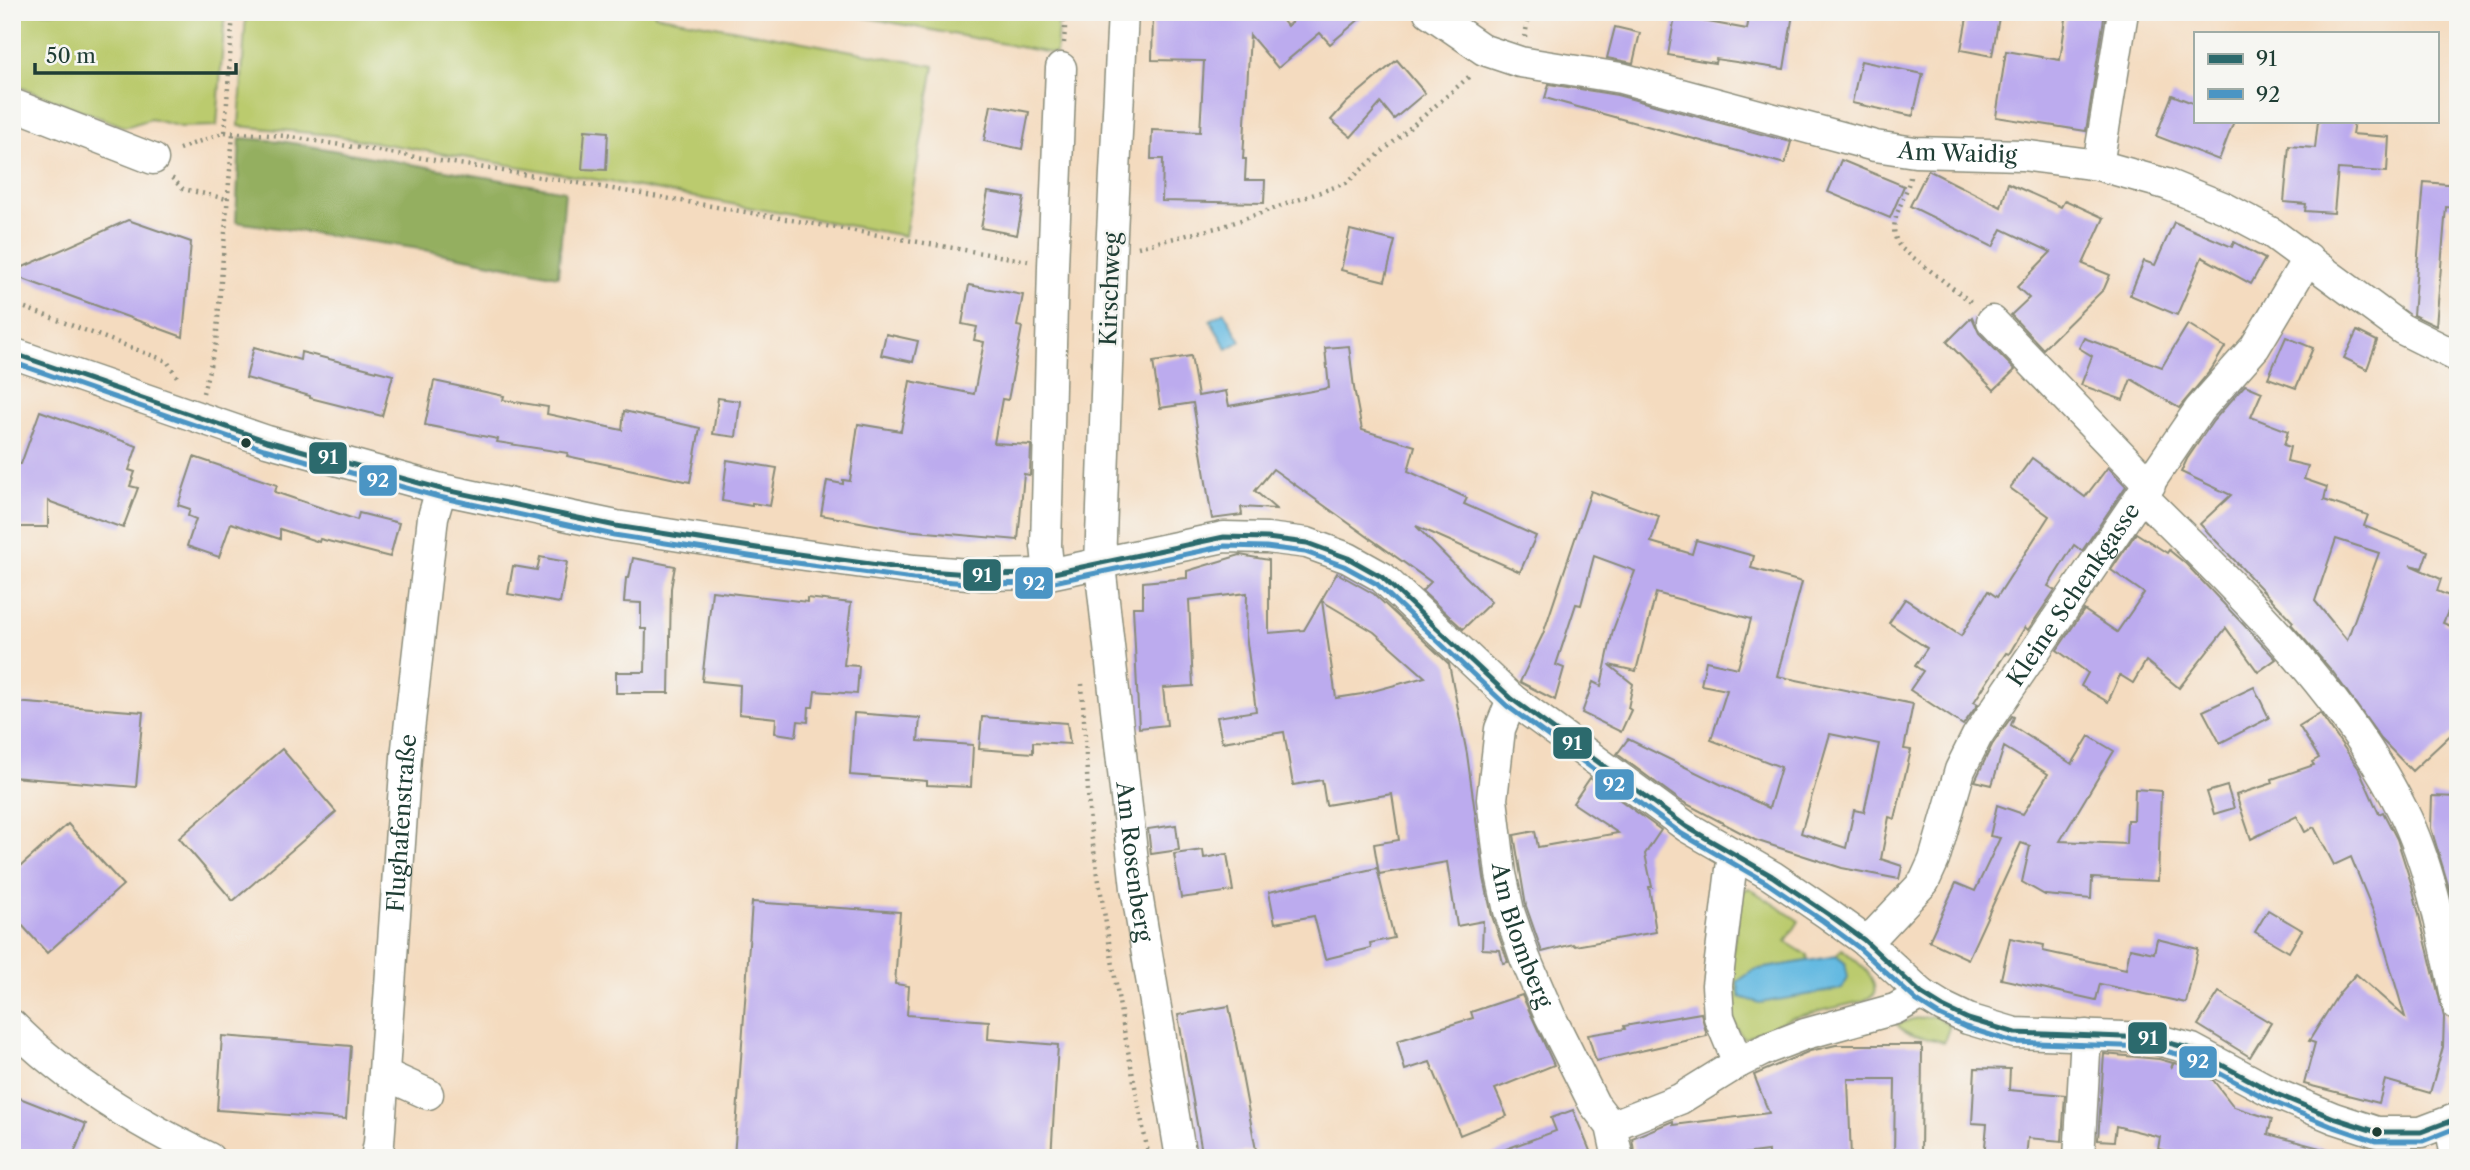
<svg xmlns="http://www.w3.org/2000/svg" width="2470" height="1170" font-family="'Libre Caslon Text',serif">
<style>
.green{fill:#bbcb6e;stroke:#6d8451;stroke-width:2}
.forest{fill:#94af61;stroke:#5a764a;stroke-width:2}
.water{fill:#64b9e1;stroke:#427b8a;stroke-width:2}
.building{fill:#bcabee;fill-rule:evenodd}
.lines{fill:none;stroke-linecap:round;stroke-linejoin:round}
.minor-casing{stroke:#8a8c7a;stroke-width:33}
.path{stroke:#8a8c7a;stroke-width:4.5;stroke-dasharray:2 5;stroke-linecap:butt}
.minor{stroke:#fff;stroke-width:30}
.bus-1-casing{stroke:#f6f6f2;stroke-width:10}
.bus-2-casing{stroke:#f6f6f2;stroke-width:10}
.bus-1{stroke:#2c6a6d;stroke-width:5}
.bus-2{stroke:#4b95c4;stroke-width:5}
.bus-dot{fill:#1f3d34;stroke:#f6f6f2;stroke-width:2.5}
.labels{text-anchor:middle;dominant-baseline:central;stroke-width:5;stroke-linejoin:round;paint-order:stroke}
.street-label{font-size:23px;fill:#1f3d34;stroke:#f6f6f2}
.line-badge{stroke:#f6f6f2;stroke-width:2.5}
.badge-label{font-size:19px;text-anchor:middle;font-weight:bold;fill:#fff}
</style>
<rect width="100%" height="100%" fill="#f6f6f2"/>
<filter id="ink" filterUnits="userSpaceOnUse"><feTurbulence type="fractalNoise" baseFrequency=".0143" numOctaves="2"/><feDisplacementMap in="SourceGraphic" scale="14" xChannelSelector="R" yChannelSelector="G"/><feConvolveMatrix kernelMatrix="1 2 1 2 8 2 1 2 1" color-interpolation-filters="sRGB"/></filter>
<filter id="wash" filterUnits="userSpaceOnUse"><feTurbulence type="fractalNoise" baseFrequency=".00686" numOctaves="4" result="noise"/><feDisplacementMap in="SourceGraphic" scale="28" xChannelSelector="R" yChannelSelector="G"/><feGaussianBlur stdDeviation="1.57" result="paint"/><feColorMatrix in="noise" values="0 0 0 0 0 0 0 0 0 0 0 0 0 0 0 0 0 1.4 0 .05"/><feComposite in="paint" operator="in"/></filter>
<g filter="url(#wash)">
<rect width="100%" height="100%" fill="#f4dbbf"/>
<g class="green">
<polygon points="12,12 225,12 217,126 181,127 151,119 125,127 12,84"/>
<polygon points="246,12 655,12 655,15 934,66 905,236 645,188 332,135 239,126"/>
<polygon points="837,12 1059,12 1056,54"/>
<path d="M1749 888 1799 921 1786 942 1807 955 1808 961 1754 970 1845 963 1836 956 1842 949C1856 962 1878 974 1874 995L1863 1001 1791 1018 1743 1039 1730 1015 1727 986 1742 891Z"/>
<path d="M1934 1016 1950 1025 1944 1042C1930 1038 1905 1037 1897 1024L1913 1019Z"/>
</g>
<polygon class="forest" points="240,138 281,141 565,191 558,276 414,248 236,222"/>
<g class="water">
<polygon points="1224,312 1241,341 1227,349 1210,320"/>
<polygon points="1836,956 1845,963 1848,978 1842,989 1760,1003 1740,997 1737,982 1754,970"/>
</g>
<g id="blocks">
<g class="building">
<polygon points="1153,12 1276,12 1287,26 1303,12 1368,12 1330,44 1320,33 1278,68 1250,35 1243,159 1246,159 1245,180 1265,180 1264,203 1162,201 1163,159 1151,159 1152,130 1200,132 1204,61 1152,60"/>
<polygon points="1750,12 1793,14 1784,69 1716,59 1715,63 1668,55 1675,16 1747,29"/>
<polygon points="1968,12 2000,12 1992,56 1961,50"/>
<polygon points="2067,12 2105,12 2086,131 1996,117 2006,51 2060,60"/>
<polygon points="1615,27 1640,33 1633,63 1607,58"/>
<polygon points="1397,60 1425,93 1394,119 1381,103 1351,137 1331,120 1346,103"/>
<polygon points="1861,61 1923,74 1913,116 1852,103"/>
<polygon points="1549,84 1617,95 1791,142 1785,164 1545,98"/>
<polygon points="2172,95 2195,104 2195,121 2234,121 2219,160 2156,136"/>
<polygon points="991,105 1029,112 1022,149 984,141"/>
<polygon points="2318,121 2354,121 2352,134 2389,137 2387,172 2338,169 2334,213 2305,211 2306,204 2284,202 2289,146 2315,148"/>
<polygon points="585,130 608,132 606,170 582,169"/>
<polygon points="1841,160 1904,186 1890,218 1828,192"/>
<polygon points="1928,170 2001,207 2008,183 2061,207 2065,200 2104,218 2083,264 2110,275 2104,289 2043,349 2011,315 2029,298 2017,287 2051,252 2002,229 1993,247 1910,206"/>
<polygon points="2424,182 2458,185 2458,208 2446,207 2436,326 2413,315"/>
<polygon points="988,192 1024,198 1017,235 981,228"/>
<polygon points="128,220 191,242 183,337 12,275 12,272"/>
<polygon points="2174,222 2232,247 2234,242 2265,259 2251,284 2202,257 2177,315 2130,295 2144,261 2155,265"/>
<polygon points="1350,230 1395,241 1385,281 1341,270"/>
<polygon points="969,285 1023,295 1017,326 1022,327 1008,400 1002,399 994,443 1031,445 1030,475 1024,474 1018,540 904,530 821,515 827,481 843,484 843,480 850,481 858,424 901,431 910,381 974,394 984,342 974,340 977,327 962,324"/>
<polygon points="1972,317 1979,333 2015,370 1994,390 1947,342"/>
<polygon points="2188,324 2225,347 2211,370 2179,408 2131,379 2123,400 2081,385 2092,356 2079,348 2084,338 2162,367"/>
<polygon points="2357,331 2377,341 2367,369 2344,358"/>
<polygon points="886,334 918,341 913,362 881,355"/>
<polygon points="2286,337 2313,348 2296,388 2268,378"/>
<polygon points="1349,346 1354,388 1362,430 1415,446 1408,471 1467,498 1464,504 1536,536 1520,572 1416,526 1491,602 1463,629 1422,591 1431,582 1273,469 1255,491 1276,509 1241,507 1242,515 1212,519 1193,403 1160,408 1153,362 1191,356 1198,396 1226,391 1229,406 1329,388 1325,348"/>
<polygon points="254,347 300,360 301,352 393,375 382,416 310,398 310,396 246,378"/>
<polygon points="434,381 504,396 503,400 548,407 547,414 622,430 624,411 700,428 690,482 567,456 568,453 497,442 498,439 425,425"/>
<path d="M2245 385 2262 392 2251 417 2288 431 2284 445 2290 447 2287 461 2308 466 2304 479 2327 487 2324 500 2368 515 2364 526 2428 551 2422 568 2410 565 2441 579 2437 591 2454 598 2443 623 2458 629V728L2412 771 2381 739 2333 672 2291 624 2293 622 2200 524 2231 495 2181 472 2187 459 2213 421ZM2336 539 2379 553 2347 640 2315 601Z"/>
<polygon points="718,398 740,401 736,437 713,434"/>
<polygon points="40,411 137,446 129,470 135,472 130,486 138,488 123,528 48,501 48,527 12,527 12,464 21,464"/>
<polygon points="194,457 277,485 275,492 357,520 359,513 399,523 390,557 320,539 319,542 280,529 280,539 231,523 219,557 187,546 196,519 188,516 190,509 178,505"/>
<polygon points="2032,458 2085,497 2108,467 2126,486 2082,551 2074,545 2048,586 2055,590 2028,630 2025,627 2009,654 2006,653 1974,702 1978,704 1963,725 1910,690 1923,671 1915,666 1927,648 1889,623 1905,599 1961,636 1988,591 1997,597 2049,516 2010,488"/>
<polygon points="727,460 777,468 770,506 752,503 752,506 722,501"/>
<path d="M1591 491 1659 516 1651 542 1692 554 1696 540 1754 556 1751 568 1802 582 1777 676 1913 704 1904 749 1911 750 1895 819 1889 817 1881 859 1902 866 1899 879 1842 868 1755 840 1681 801 1617 754 1628 739 1769 808 1781 767 1711 740 1727 690 1701 685 1706 661 1738 668 1751 619 1656 593 1636 671 1609 665 1633 684 1628 708 1631 710 1621 732 1582 713 1593 682 1601 686 1613 630 1635 571 1594 556 1581 605 1576 604 1556 665 1564 668 1555 700 1520 682 1543 634ZM1830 734 1879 744 1864 812 1854 810 1846 848 1801 833Z"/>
<polygon points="2136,533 2167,553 2169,550 2186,564 2276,659 2258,672 2226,628 2179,688 2146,661 2133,683 2120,675 2108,702 2081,686 2088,673 2057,650 2084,610 2117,632 2144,593 2111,570"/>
<path d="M1240 555 1269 560V633L1304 630 1337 573 1374 594 1449 664 1467 754 1484 878 1492 916 1508 962 1503 963 1500 950 1482 949 1483 921 1457 926 1447 862 1379 874 1374 844 1399 840 1392 794 1326 805 1322 780 1293 785 1284 732 1222 742 1217 717 1256 711 1246 635 1247 593 1189 600 1193 686 1163 688 1167 725 1139 728 1133 607H1143V582L1187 578V571ZM1322 601 1374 632 1425 677 1362 694 1336 698Z"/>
<polygon points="540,557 567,562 560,603 508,594 513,566 537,570"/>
<polygon points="633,558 675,566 671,588 669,693 616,693 616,672 645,672 646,629 641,629 641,603 624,602 626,578 629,578"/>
<polygon points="712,591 807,602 807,598 851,603 844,665 859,666 857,694 815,691 813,707 809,707 808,722 798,721 796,736 775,733 776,718 739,714 740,685 702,681"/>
<polygon points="2254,687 2269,718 2220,743 2203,711"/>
<polygon points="14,702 143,712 136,787 12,777"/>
<polygon points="854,713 920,718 918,741 973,745 971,787 927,785 927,781 850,775"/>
<polygon points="2320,713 2359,769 2379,814 2383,812 2397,839 2412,886 2444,1017 2443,1047 2430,1093 2385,1080 2379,1103 2304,1084 2315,1043 2309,1041 2339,993 2356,974 2405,1017 2376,918 2351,857 2334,865 2314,827 2305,832 2297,816 2251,839 2236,795 2273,783 2272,779 2314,765 2312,762 2319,758 2299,726"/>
<polygon points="2012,716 2014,717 2011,725 2072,764 2089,736 2114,751 2060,841 2126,844 2127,820 2134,820 2135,789 2161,791 2158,881 2092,878 2091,899 2045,895 2022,882 2030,846 2021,843 1968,959 1929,941 1956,883 1975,891 2000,838 1990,836 1997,805 2023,814 2048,774 2004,747 1992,785 1975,781 1992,745"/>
<polygon points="982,717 1067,723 1070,744 1033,742 1033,753 979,749"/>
<polygon points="282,749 336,812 233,901 179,838"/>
<polygon points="1590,778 1661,830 1645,854 1652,887 1649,887 1656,932 1575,946 1573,944 1542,952 1526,906 1514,835 1535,831 1538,847 1618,833 1573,803"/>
<polygon points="2227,786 2234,808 2214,814 2207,792"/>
<polygon points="2432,796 2458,797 2458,901 2453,901 2431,828"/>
<polygon points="68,824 123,885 47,953 12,914 12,874"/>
<polygon points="1176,825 1179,850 1151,854 1148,829"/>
<polygon points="1203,850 1204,858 1227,854 1233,891 1181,898 1174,854"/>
<polygon points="1377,868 1394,938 1370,943 1371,948 1325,959 1314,916 1275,923 1269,892"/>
<polygon points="752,902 900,912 895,984 909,986 907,1015 989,1021 988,1039 1058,1045 1051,1158 734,1158"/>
<polygon points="2268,910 2302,930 2289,952 2255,932"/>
<polygon points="2010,938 2044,945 2043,951 2126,969 2130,948 2154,953 2157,939 2198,949 2186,1003 2100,984 2096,1000 2001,979"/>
<polygon points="2219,992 2271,1023 2250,1057 2198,1025"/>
<polygon points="1522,995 1554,1065 1495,1089 1507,1116 1460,1135 1430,1062 1405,1070 1397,1041 1473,1018 1471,1012"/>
<polygon points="1229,1006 1256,1150 1203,1158 1178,1015"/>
<polygon points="1701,1013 1707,1036 1596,1061 1588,1035 1625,1029 1624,1026"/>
<polygon points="222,1036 351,1046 346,1119 217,1110"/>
<polygon points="1836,1045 1922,1045 1921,1158 1894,1158 1895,1079 1848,1079 1851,1158 1768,1158 1768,1151 1712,1158 1635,1158 1632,1138 1673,1121 1673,1125 1769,1113 1754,1075 1810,1051"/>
<polygon points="2104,1054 2159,1059 2173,1063 2171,1068 2174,1063 2189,1067 2213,1080 2234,1107 2272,1119 2268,1134 2331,1151 2330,1158 2192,1158 2158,1149 2160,1137 2116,1126 2114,1141 2098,1140"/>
<polygon points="1975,1068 2010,1069 2009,1090 2065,1095 2062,1141 2028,1138 2026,1158 1984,1158 1987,1124 1972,1123"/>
<polygon points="12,1095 86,1124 72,1158 12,1158"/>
<polygon points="1573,1110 1593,1158 1490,1158 1489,1155 1556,1131 1551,1118"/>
</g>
</g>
</g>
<g filter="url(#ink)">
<use href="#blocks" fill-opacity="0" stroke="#8a8c7a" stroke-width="2"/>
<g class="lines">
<defs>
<g id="minor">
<path id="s1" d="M1123 12 1111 253 1100 565 1136 888 1181 1158"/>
<path id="s2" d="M1429 12 1484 50 1520 62 1621 78 1875 146 1915 152 2022 155 2098 165 2166 184 2225 208 2272 233 2402 329 2458 357"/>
<polyline points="12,104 153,159"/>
<polyline points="2098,165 2123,12"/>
<polyline points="1992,321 2150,485"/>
<polyline points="12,353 267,441 441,489 616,526 776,551 914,570 983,575 1049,574 1224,537 1267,538 1307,543 1348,558 1382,577 1512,699 1687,827 1772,876 1828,914 1864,940 1922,994 1943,1007 1968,1019 2015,1033 2150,1038 2192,1049 2274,1093 2334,1118 2377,1132 2421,1132 2458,1118"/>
<path d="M2142 496C2237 590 2343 690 2403 811 2431 866 2445 945 2458 1006"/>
<polyline points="1049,574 1046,546 1053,266 1061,68"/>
<path id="s3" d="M1512 699 1500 729 1492 799 1501 874 1509 911 1525 958 1550 1016 1594 1104 1611 1126 1618 1158"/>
<polyline points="1733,853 1717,985 1719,1017 1738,1063"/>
<path id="s4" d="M1864 940 1876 933 1924 882 1934 860 1960 770 1977 736 2199 410 2255 347 2308 258"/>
<path d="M12 1025C68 1082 138 1123 209 1158"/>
<polyline points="384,1074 428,1094"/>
<polyline points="2450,1123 2456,1158"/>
<polyline points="1611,1126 1680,1099 1738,1063 1766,1049 1805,1034 1895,1009 1922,994"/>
<path id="s5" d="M376 1158 379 1143 406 757 433 517 441 489"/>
<polyline points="2079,1158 2086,1035"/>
</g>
</defs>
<use href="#minor" class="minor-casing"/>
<g class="path">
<polyline points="1525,37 1529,12"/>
<polyline points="1064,43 1066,12"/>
<polyline points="225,132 233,12"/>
<polyline points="179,149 225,132 285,136 584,184 1028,261"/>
<path d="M1910 177C1906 202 1883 225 1901 248L1972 303"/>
<polyline points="172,178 183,189 227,199"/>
<polyline points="1138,247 1224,226 1346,183 1471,75"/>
<polyline points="12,303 167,361 179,380"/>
<polyline points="203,393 216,343 233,133"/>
<polyline points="1082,684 1090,827 1122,1020 1149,1158"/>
</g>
<use href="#minor" class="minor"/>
<defs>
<polyline id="bus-1" points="12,353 267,441 441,489 616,526 776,551 914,570 983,575 1049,574 1224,537 1267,538 1307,543 1348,558 1382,577 1512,699 1687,827 1772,876 1828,914 1864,940 1922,994 1943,1007 1968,1019 2015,1033 2150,1038 2192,1049 2274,1093 2334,1118 2377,1132 2421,1132 2458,1118"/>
<polyline id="bus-2" points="12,362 264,449 439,497 614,535 775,560 913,579 982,584 1049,583 1225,546 1266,547 1305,552 1344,566 1377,584 1507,706 1682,834 1767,883 1823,921 1858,947 1917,1001 1939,1015 1965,1027 2013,1042 2149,1047 2189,1057 2271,1101 2331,1126 2375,1141 2423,1141 2458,1127"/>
</defs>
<use href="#bus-1" class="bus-1-casing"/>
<use href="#bus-2" class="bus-2-casing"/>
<use href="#bus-1" class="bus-1"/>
<use href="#bus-2" class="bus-2"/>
</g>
</g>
<g class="bus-dot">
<circle cx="246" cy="443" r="6"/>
<circle cx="2377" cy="1132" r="6"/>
</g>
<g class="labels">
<g class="street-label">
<text stroke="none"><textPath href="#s2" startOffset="553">Am Waidig</textPath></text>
<text transform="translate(1110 289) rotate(-88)">Kirschweg</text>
<text stroke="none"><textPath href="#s4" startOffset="411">Kleine Schenkgasse</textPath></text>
<text stroke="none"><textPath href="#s5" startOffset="336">Flughafenstraße</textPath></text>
<text stroke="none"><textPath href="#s1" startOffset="852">Am Rosenberg</textPath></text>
<text stroke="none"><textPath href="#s3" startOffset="243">Am Blomberg</textPath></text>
</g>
</g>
<g class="line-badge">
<rect x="308" y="441" width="40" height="34" rx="7" fill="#2c6a6d"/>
<rect x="358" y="464" width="40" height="33" rx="7" fill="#4b95c4"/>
<rect x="962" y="558" width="40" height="34" rx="7" fill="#2c6a6d"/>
<rect x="1014" y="566" width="40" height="34" rx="7" fill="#4b95c4"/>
<rect x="1552" y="726" width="41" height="34" rx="7" fill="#2c6a6d"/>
<rect x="1594" y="768" width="41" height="33" rx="7" fill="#4b95c4"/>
<rect x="2127" y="1021" width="41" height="34" rx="7" fill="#2c6a6d"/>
<rect x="2178" y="1045" width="40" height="34" rx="7" fill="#4b95c4"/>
</g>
<g class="badge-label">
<text x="328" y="464">91</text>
<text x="378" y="487">92</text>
<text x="982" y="582">91</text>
<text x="1034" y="590">92</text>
<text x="1572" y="750">91</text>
<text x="1614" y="791">92</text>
<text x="2148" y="1045">91</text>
<text x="2198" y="1068">92</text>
</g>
<rect width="2470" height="1170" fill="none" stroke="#f6f6f2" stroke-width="42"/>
<rect x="2194" y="32" width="245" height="91" fill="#f6f6f2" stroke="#a0aca6" stroke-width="2"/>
<rect x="2208" y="54" width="35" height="10" fill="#2c6a6d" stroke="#a0aca6" stroke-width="2"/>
<text x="2256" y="66" font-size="21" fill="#1f3d34">91</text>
<rect x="2208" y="89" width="35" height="10" fill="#4b95c4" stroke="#a0aca6" stroke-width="2"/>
<text x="2256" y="102" font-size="21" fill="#1f3d34">92</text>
<path d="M35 63v10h201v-10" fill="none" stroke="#1f3d34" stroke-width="3.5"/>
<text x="46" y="63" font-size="21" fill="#1f3d34" stroke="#f6f6f2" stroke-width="5" paint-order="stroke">50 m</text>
</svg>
